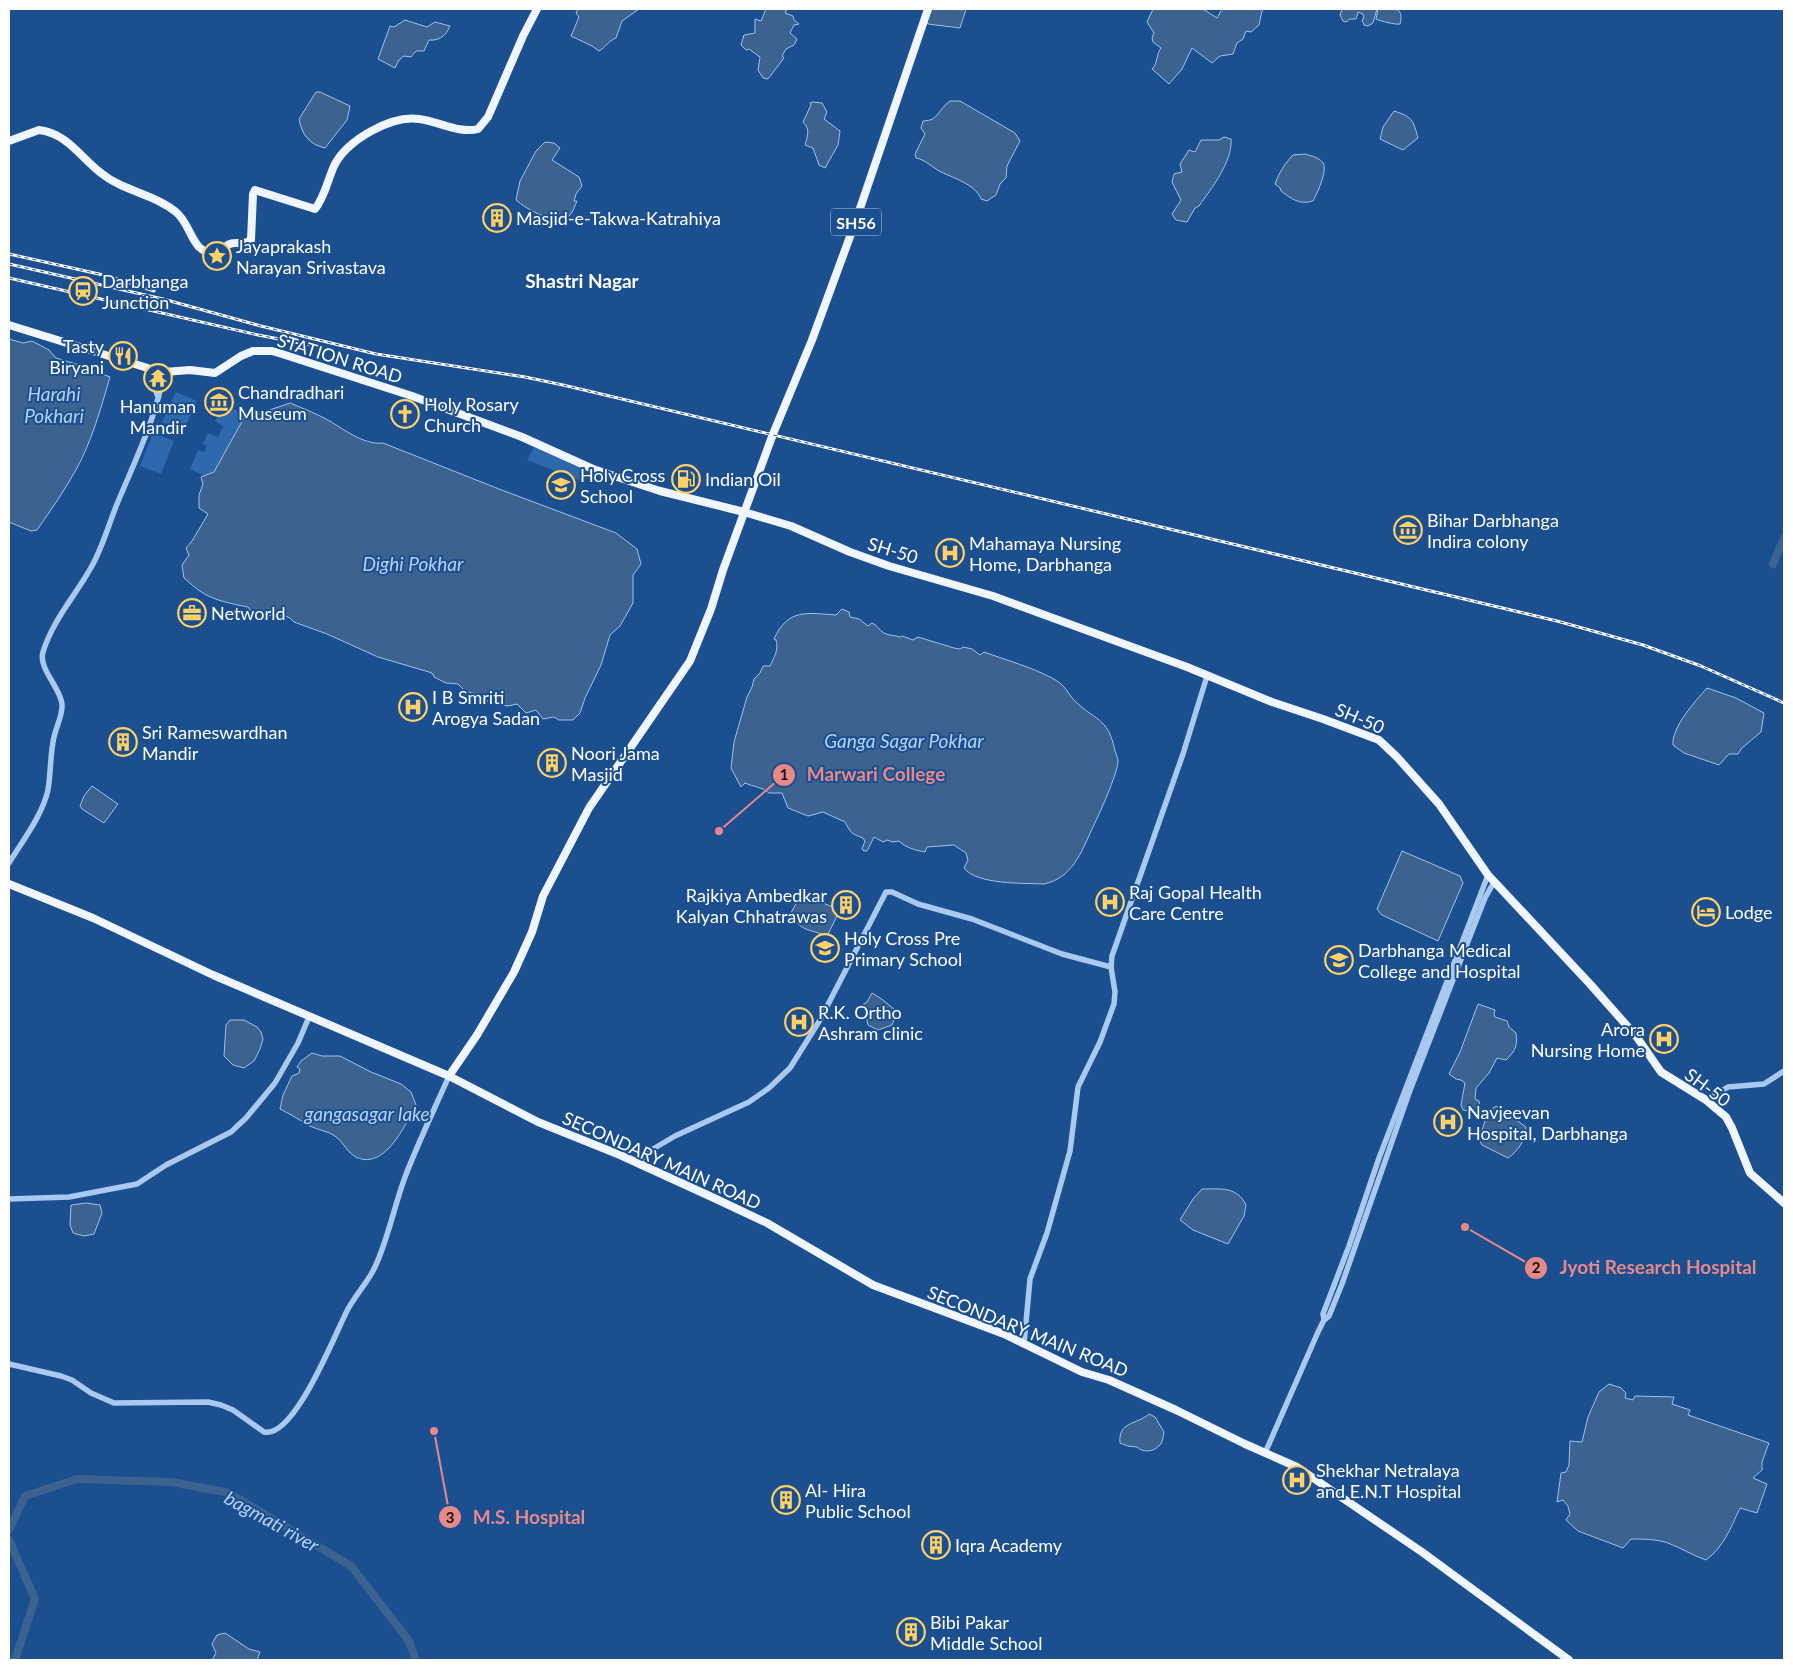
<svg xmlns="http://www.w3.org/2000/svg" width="1793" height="1669" font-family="Lato,sans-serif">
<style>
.green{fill:#2e69ad}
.water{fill:#3c6290;stroke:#9cc4f0}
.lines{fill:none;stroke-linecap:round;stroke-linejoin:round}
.river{stroke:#3c6290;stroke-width:8}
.minor{stroke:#a9c9ee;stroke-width:5.5}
.major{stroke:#f0f6ff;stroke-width:8}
.rail-casing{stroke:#fff;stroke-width:3}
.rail{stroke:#1b4f8f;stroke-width:1;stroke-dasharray:4;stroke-linecap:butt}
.labels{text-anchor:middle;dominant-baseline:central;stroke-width:4;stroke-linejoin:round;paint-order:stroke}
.shield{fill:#1b4f8f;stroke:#bbcadd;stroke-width:1}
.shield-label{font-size:16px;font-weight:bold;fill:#fff}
.poi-label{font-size:18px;fill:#fff;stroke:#1b4f8f;text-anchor:start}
.street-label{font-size:18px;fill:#fff;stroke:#1b4f8f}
.neighbourhood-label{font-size:19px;font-weight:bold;fill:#fff;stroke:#1b4f8f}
.water-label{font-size:19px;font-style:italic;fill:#b5d3f5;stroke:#1b4f8f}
.leader{fill:none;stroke:#e88989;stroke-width:2}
.callout-dot{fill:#e88989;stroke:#1b4f8f;stroke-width:2}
.mark-label{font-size:15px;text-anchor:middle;font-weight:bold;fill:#111}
.callout-label{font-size:19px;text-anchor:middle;font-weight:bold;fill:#e88989;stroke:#1b4f8f;stroke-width:4;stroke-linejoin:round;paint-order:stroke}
</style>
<rect width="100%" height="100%" fill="#1b4f8f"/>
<g class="green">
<polygon points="176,392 197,401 183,432 162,422"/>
<polygon points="223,404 246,415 214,473 205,476 190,469 198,450 204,452 207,446 203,444 208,433 218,437 223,426 215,421"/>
<polygon points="153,433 174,441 161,474 140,466"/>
<polygon points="534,447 586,471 583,482 527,460"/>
</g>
<g class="water">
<path d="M578 9H639L622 21 616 38C608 41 606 47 599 51L592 46 571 36 579 17 576 13Z"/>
<polygon points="766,9 787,9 785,13 793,16 794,20 799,24 794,25 790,33 797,39 794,45 786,49 782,56 784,58 768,79 763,78 758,70 760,57 749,49 746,50 741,45 744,35 755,33 755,19 761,21"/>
<polygon points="932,9 966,9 960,28 928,24 926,21"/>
<path d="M1153 9H1203L1217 18 1222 9H1264L1262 11 1259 25 1251 32 1246 31 1243 39 1237 43 1233 54 1220 56 1212 63 1192 48 1182 69 1169 84 1152 69C1158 63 1156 55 1161 48L1153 42 1152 38 1154 33 1147 22Z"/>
<polygon points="1342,9 1377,9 1373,23 1368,26 1364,25 1362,20 1364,18 1363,14 1358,12 1356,19 1350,19 1346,22 1343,21 1340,15"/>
<path d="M1378 9C1391 9 1405 5 1400 24 1396 25 1380 21 1376 19Z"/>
<path d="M405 20 427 27 435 22 450 26C446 36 439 41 429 40L424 51H416L411 57 404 56 399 60 395 68 378 59 390 26 394 27Z"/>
<path d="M316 92H320L350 106 347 120 325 148C309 144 302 135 299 119Z"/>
<path d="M950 101H960L1015 133 1020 141 1007 166 1006 178 1000 184 996 195 987 201 981 199C976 185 954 178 941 172 933 168 926 160 916 158L915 154 925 134 921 128 923 121C939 121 938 109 950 101Z"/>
<path d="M813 102 822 103 827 112 824 119 840 131 838 145 825 168 819 165 813 148 805 145C808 135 810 129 803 122L811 105 810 103Z"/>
<path d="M1394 111C1412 117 1413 119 1418 138L1403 150 1380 139 1383 127Z"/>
<path d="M1224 137 1231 139C1233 161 1211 189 1199 206L1195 208 1187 222 1176 220 1172 214 1181 200 1172 182 1174 174 1182 172 1180 164 1189 150 1195 152 1201 140H1219Z"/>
<path d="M545 142 554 143 560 148 552 160 579 177 582 186 576 194 574 201H577C575 205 573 212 570 215 557 227 526 209 516 200L520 181 536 151Z"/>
<path d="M1305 154C1311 156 1319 157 1323 163 1328 170 1317 194 1313 201 1299 205 1292 199 1281 191L1280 188 1275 184C1279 173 1285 163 1293 155Z"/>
<path d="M9 339 23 343 32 341 49 350 56 358 83 366 110 377C101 408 92 440 77 468 65 490 51 510 37 530L31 531 9 522Z"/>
<path d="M290 403C302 408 315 413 326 419 343 428 362 445 383 443L499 489 616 533 637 549 641 564 633 575V603L620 626 610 635 601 665 585 698 580 713 573 720H559L554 717 543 719 536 710 526 713 517 704 508 706 490 703 480 696 464 690 458 684 446 683 434 677 433 674 429 672 378 657 327 634 294 622 290 618 283 615 276 617 250 610 248 607C233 604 216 601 203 593 196 589 190 583 184 578L182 565 189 555 186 548 192 541 208 514 199 508V495L203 484 201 477 214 472 245 416 253 417 255 415Z"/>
<path d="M842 609 849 612 850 617 859 619 868 626 872 623C877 625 879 630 884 633 889 636 895 635 900 637L902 636 913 640 918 637 954 648 960 649 963 647 972 649 980 655 984 652C1006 660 1031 667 1052 678 1065 685 1065 689 1073 699 1094 721 1108 716 1115 751 1116 754 1118 758 1118 761 1118 773 1098 817 1092 829 1081 853 1072 878 1044 884 1024 883 977 885 964 868L968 860 966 853 954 845 927 847 925 852C915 850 906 848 899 841L893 842 887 840 883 842 874 837 867 851H864L862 849 865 841 863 838C850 833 852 834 845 822L823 812 808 816 788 808 782 793H769C762 787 754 787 745 783L741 787 731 768 734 742 747 697 752 687 754 679 760 673 763 666H770C774 657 779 650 776 640L774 639C788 608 807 613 836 615Z"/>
<path d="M1707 688 1736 698 1764 713 1761 732 1742 748 1738 754H1729L1719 765 1684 753 1673 745C1671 728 1696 700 1707 688Z"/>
<polygon points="92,786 118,804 104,823 82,809 80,806 84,796"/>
<polygon points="1402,851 1460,876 1463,883 1438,941 1382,915 1377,909"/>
<path d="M801 894 840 910 827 936C811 929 799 932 791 913Z"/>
<polygon points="872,993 883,1000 895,1010 895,1018 892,1025 878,1030 868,1025 865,1010 862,1005 867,1002"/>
<path d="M1478 1004 1495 1010 1494 1014 1495 1017 1507 1021 1509 1027 1516 1033C1518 1046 1515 1051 1506 1060L1497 1058 1489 1073 1476 1088 1475 1099 1479 1101 1480 1109 1473 1112 1463 1110 1461 1105 1465 1083 1461 1080 1456 1079 1449 1074 1460 1052Z"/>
<polygon points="230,1020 244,1020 257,1027 261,1032 263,1039 260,1049 254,1061 244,1068 233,1065 224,1056 226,1025"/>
<path d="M312 1053 322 1056H340L371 1072 401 1084 411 1092 416 1105C405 1125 384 1173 354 1156 346 1151 343 1141 335 1136 328 1131 318 1130 310 1126 300 1120 290 1114 280 1109L283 1095 292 1076 299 1073 300 1069 297 1067 301 1061Z"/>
<path d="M1497 1106 1526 1127C1526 1140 1518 1151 1508 1158L1482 1145 1479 1140 1485 1121 1493 1108Z"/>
<path d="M1202 1189C1220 1189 1237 1186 1246 1205L1244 1216 1228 1244 1193 1230 1180 1220 1193 1199Z"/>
<polygon points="86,1203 100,1205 102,1213 94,1234 84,1236 73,1233 70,1225 71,1205"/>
<path d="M1609 1384 1621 1388 1626 1393 1625 1398 1633 1400 1635 1396 1674 1397 1672 1404 1690 1410 1688 1415 1769 1443 1762 1462V1470L1753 1478 1767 1484 1757 1513 1740 1508C1731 1527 1724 1547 1706 1560 1692 1555 1681 1548 1668 1543 1656 1539 1643 1539 1631 1539L1623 1548 1578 1531 1566 1520 1570 1514 1568 1506 1563 1500 1557 1502 1561 1473 1566 1472 1569 1465 1570 1441 1582 1442 1588 1417 1599 1392Z"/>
<path d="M1149 1414 1155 1417 1164 1432C1163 1437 1163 1441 1160 1445 1154 1452 1143 1453 1137 1447L1128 1446 1120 1443C1118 1421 1137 1425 1149 1414Z"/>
<polygon points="225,1633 249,1649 260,1652 257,1660 212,1660 216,1653 212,1644 217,1635"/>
</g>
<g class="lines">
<g class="river">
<polyline points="1773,564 1784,538"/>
<polyline points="9,1530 25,1496 77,1479 172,1482 229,1493 351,1566 409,1641 416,1660"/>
<polyline points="9,1540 35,1599 15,1660"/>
</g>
<g class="minor">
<polyline points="148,369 158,397"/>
<path d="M9 863C23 840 42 816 48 790 51 772 50 754 54 737 56 727 63 715 62 704 60 687 38 668 43 652 53 619 77 594 93 564 103 545 109 524 117 504 134 463 157 416 164 372"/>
<polyline points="1706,1100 1728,1087 1764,1084 1784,1071"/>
<polyline points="637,1164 648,1152 675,1136 749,1102 769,1088 790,1068 820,1020 886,892 892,892 918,904 972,919 1062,954 1111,967"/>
<polyline points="9,1199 69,1197 137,1184 166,1165 231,1132 246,1118 275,1083 298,1043 309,1017"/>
<polyline points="1324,1320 1323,1314 1349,1246 1379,1158 1488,875"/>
<polyline points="1024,1344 1030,1279 1047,1233 1070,1151 1078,1087 1100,1042 1114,1004 1115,992 1111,967 1112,956 1183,754 1207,676"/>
<path d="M9 1364 61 1376 72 1380 91 1393 114 1403 208 1402 221 1405 233 1410 264 1432C295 1439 336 1331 348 1309 356 1294 368 1282 375 1267 388 1239 394 1207 405 1177 418 1143 434 1110 449 1076"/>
<polyline points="1265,1453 1318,1332 1324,1320 1329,1316 1342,1284 1409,1093 1465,949 1485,898 1494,882"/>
</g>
<g class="major">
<path d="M9 141 39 130C67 133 81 158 101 173 123 191 154 194 176 212 187 221 190 237 199 247 205 253 212 253 217 260"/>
<path d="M217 260C230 231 240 250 251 240L253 194 255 190 315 209C325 197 328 178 335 164 348 140 391 115 419 119 438 121 459 134 478 129L488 117 523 36 537 9"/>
<polyline points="9,325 154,370 164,372 190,370 215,373 241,356 253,351 272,351 282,354 412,396 522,437 593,469 660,491 744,512 791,526 850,552 889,566 993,596 1187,667 1272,702 1323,719 1379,740 1397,757 1439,804 1488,875 1590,984 1636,1036 1661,1072 1706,1100 1726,1117 1732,1128 1750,1173 1784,1203"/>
<polyline points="9,884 93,918 213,975 449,1076 538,1122 620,1155 714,1198 767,1223 873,1285 1004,1334 1082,1372 1109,1380 1176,1410 1245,1444 1297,1467 1422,1552 1569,1660"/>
<polyline points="449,1076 477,1035 514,972 532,932 543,896 589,808 690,661 711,609 723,570 773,434 812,340 855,223 928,9"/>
</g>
<defs>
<g id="rail">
<polyline points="9,254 108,276 154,291"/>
<polyline points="9,264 163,299 261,326 376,354 525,377 563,385 1557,621 1643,645 1701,666 1784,703"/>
<polyline points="9,278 258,335 311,345"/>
</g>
</defs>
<use href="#rail" class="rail-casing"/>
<use href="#rail" class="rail"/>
</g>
<defs>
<symbol id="building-ring" viewBox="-11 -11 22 22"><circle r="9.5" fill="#1b4f8f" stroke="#ffd166" stroke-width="1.5"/><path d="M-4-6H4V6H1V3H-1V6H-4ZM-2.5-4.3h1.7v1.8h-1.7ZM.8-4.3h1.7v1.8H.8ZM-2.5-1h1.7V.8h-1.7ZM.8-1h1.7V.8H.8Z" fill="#ffd166"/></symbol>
<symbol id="sight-ring" viewBox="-11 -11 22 22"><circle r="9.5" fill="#1b4f8f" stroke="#ffd166" stroke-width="1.5"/><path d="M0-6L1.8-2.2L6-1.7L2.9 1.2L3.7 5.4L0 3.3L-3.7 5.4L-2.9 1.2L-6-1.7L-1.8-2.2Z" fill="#ffd166"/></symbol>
<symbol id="station-ring" viewBox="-11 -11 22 22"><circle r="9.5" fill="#1b4f8f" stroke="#ffd166" stroke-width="1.5"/><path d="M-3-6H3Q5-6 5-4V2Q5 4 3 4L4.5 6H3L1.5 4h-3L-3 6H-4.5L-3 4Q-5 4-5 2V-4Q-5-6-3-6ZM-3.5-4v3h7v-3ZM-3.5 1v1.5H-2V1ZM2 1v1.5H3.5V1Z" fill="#ffd166"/></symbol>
<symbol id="restaurant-ring" viewBox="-11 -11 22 22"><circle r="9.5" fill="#1b4f8f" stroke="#ffd166" stroke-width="1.5"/><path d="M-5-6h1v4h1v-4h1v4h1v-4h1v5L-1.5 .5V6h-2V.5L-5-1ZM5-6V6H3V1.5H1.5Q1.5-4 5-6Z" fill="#ffd166"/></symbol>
<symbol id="temple-ring" viewBox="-11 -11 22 22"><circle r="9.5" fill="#1b4f8f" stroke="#ffd166" stroke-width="1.5"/><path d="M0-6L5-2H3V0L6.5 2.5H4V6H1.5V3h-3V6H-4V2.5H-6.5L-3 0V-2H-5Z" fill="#ffd166"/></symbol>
<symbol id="museum-ring" viewBox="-11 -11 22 22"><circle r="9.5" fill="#1b4f8f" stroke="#ffd166" stroke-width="1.5"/><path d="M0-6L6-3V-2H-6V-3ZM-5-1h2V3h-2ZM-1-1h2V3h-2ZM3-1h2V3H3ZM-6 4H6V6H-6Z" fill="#ffd166"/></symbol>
<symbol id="church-ring" viewBox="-11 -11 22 22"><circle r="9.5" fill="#1b4f8f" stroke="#ffd166" stroke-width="1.5"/><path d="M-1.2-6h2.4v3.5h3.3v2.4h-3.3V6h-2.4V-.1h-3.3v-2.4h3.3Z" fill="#ffd166"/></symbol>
<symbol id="fuel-ring" viewBox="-11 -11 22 22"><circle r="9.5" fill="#1b4f8f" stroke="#ffd166" stroke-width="1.5"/><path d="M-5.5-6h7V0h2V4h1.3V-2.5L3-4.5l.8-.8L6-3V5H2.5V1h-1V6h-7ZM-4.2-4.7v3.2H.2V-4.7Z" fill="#ffd166"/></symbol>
<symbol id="school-ring" viewBox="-11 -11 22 22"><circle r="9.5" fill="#1b4f8f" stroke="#ffd166" stroke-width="1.5"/><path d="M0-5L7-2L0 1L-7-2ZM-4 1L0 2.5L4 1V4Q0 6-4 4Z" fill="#ffd166"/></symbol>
<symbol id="hospital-ring" viewBox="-11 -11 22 22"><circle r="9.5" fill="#1b4f8f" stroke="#ffd166" stroke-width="1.5"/><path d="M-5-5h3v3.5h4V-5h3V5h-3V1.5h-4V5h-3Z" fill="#ffd166"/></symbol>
<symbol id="office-ring" viewBox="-11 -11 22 22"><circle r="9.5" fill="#1b4f8f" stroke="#ffd166" stroke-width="1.5"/><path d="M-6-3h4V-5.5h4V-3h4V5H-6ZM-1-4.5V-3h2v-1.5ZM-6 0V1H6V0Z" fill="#ffd166"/></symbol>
<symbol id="hotel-ring" viewBox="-11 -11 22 22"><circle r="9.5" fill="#1b4f8f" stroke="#ffd166" stroke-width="1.5"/><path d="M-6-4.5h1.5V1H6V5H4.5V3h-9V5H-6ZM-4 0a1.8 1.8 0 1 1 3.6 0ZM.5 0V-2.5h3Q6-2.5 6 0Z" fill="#ffd166"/></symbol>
<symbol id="university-ring" viewBox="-11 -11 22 22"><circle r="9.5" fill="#1b4f8f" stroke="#ffd166" stroke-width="1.5"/><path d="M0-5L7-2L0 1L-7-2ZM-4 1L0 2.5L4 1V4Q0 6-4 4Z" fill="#ffd166"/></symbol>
</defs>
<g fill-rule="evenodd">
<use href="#building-ring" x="481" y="202" width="32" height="32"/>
<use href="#sight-ring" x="201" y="240" width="32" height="32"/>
<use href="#station-ring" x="67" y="275" width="32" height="32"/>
<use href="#restaurant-ring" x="107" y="340" width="32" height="32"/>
<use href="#temple-ring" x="142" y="362" width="32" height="32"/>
<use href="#museum-ring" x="203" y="386" width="32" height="32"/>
<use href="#church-ring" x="389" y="398" width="32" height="32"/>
<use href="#fuel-ring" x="670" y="463" width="32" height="32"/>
<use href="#school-ring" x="545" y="469" width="32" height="32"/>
<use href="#museum-ring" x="1392" y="514" width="32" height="32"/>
<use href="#hospital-ring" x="934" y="537" width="32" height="32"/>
<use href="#office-ring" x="176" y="597" width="32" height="32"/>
<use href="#hospital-ring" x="397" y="691" width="32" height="32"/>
<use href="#building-ring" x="107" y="726" width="32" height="32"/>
<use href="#building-ring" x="536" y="747" width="32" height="32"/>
<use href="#hospital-ring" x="1094" y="886" width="32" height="32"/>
<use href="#building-ring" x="830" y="889" width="32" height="32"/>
<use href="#hotel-ring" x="1690" y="896" width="32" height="32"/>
<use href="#school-ring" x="809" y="932" width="32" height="32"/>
<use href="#university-ring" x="1323" y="944" width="32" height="32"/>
<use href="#hospital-ring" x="783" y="1006" width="32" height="32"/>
<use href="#hospital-ring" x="1648" y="1023" width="32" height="32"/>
<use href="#hospital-ring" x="1432" y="1106" width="32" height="32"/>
<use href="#hospital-ring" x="1281" y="1464" width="32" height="32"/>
<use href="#building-ring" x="770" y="1484" width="32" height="32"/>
<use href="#building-ring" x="920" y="1529" width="32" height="32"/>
<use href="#building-ring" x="895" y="1616" width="32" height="32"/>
</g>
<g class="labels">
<rect class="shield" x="831" y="208.5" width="50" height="27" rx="4"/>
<g class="shield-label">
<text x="856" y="222">SH56</text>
</g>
<g class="poi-label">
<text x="516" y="218">Masjid-e-Takwa-Katrahiya</text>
<text x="236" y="246">Jayaprakash<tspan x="236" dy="21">Narayan Srivastava</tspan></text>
<text x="102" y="281">Darbhanga<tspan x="102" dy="21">Junction</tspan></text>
<text x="104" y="346" text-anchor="end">Tasty<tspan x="104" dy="21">Biryani</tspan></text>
<text x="238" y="392">Chandradhari<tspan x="238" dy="21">Museum</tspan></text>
<text x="424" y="404">Holy Rosary<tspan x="424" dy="21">Church</tspan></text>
<text x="158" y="406" text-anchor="middle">Hanuman<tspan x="158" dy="21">Mandir</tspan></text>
<text x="580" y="475">Holy Cross<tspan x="580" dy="21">School</tspan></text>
<text x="705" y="479">Indian Oil</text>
<text x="1427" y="520">Bihar Darbhanga<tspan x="1427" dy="21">Indira colony</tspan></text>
<text x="969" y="543">Mahamaya Nursing<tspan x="969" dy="21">Home, Darbhanga</tspan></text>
<text x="211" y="613">Networld</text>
<text x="432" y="697">I B Smriti<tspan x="432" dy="21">Arogya Sadan</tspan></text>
<text x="142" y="732">Sri Rameswardhan<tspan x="142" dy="21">Mandir</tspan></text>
<text x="571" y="753">Noori Jama<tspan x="571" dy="21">Masjid</tspan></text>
<text x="1129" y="892">Raj Gopal Health<tspan x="1129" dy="21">Care Centre</tspan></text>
<text x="827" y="895" text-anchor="end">Rajkiya Ambedkar<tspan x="827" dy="21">Kalyan Chhatrawas</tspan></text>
<text x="1725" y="912">Lodge</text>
<text x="844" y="938">Holy Cross Pre<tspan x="844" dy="21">Primary School</tspan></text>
<text x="1358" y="950">Darbhanga Medical<tspan x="1358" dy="21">College and Hospital</tspan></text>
<text x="818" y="1012">R.K. Ortho<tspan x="818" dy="21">Ashram clinic</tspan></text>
<text x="1645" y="1029" text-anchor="end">Arora<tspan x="1645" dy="21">Nursing Home</tspan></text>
<text x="1467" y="1112">Navjeevan<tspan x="1467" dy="21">Hospital, Darbhanga</tspan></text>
<text x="1316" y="1470">Shekhar Netralaya<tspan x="1316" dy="21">and E.N.T Hospital</tspan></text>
<text x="805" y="1490">Al- Hira<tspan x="805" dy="21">Public School</tspan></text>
<text x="955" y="1545">Iqra Academy</text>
<text x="930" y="1622">Bibi Pakar<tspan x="930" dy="21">Middle School</tspan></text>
</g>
<g class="street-label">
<text transform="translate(340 358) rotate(17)">STATION ROAD</text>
<text transform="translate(893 550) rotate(17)">SH-50</text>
<text transform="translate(1360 718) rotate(23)">SH-50</text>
<text transform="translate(1708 1087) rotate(36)">SH-50</text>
<text transform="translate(662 1160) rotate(24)">SECONDARY MAIN ROAD</text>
<text transform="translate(1028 1331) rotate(22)">SECONDARY MAIN ROAD</text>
</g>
<g class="neighbourhood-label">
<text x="582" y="280">Shastri Nagar</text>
</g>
<g class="water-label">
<text x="54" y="393">Harahi<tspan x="54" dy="22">Pokhari</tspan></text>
<text x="413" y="563">Dighi Pokhar</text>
<text x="904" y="740">Ganga Sagar Pokhar</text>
<text x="367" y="1113">gangasagar lake</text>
<text transform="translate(272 1521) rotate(29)">bagmati river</text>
</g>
</g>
<path class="leader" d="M719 831L784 775M1465 1227L1536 1268M434 1431L450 1517"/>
<g class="callout-dot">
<circle cx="719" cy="831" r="5"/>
<circle cx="1465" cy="1227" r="5"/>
<circle cx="434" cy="1431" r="5"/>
<circle cx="784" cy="775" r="12"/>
<circle cx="1536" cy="1268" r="12"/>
<circle cx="450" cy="1517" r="12"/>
</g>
<g class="mark-label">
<text x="784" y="780">1</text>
<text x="1536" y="1273">2</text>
<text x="450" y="1523">3</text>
</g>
<g class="callout-label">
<text x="876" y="781">Marwari College</text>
<text x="1658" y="1274">Jyoti Research Hospital</text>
<text x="529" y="1524">M.S. Hospital</text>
</g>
<rect width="1793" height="1669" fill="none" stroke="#ffffff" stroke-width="20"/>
</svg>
